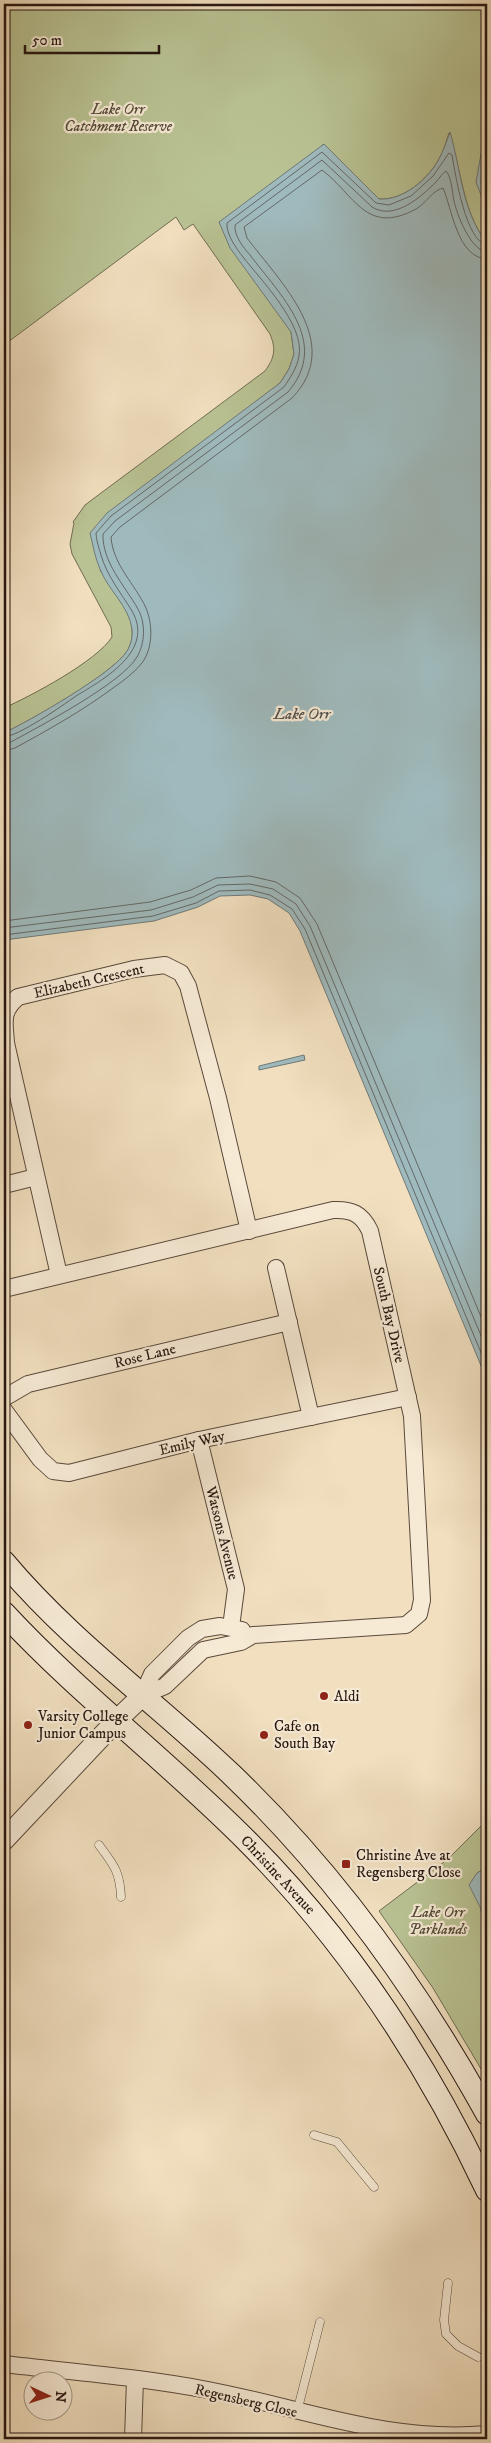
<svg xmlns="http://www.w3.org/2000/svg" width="491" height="2443" font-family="'IM FELL DW Pica',serif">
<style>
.green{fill:#b9c293;stroke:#706c52}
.water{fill:#9fbabd;stroke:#6f7978}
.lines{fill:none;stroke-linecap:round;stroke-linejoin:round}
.shore{stroke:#636867;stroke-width:1}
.service-casing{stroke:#5a493c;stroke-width:9}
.minor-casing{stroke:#5a493c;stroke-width:18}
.tertiary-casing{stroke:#5a493c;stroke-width:22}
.secondary-casing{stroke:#271711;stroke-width:24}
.service{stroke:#f6ead5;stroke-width:8}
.minor{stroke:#f6ead5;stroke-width:16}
.tertiary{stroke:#f6ead5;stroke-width:20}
.secondary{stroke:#f6ead5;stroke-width:22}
.poi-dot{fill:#8f2418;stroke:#f6ead5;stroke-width:2}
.labels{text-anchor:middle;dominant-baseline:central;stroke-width:4.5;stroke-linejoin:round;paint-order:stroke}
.park-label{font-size:15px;font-style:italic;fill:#534a38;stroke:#f6ead5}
.street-label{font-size:15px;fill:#271711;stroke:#f6ead5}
.poi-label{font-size:15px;fill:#271711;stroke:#f6ead5;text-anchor:start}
.water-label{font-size:16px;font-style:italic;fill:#51504d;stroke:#f6ead5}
</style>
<rect width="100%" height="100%" fill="#f1dfbf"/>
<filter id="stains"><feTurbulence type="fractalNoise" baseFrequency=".004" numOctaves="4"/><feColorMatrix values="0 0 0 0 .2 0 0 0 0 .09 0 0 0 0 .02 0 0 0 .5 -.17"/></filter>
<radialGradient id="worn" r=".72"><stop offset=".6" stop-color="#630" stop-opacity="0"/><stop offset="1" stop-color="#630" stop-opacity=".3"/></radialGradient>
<g class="green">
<path d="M4 4H487V243C462 212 462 170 449 133 446 141 444 151 439 159 428 179 403 201 379 199L323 144 280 313 291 332 294 354 289 369 280 383 238 416 100 570C111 587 132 610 132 631 133 638 130 647 126 653 108 676 32 720 4 733V708C31 696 97 661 112 637L111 627 72 554 70 544 74 523 73 522 85 505 97 496 265 371C275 357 276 349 270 334L193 224 184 230 176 217 4 345Z"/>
<polygon points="487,1820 487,1867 477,1873 481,1911 487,1921 487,2079 433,1988 379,1911 448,1859"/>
</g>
<g class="water">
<polygon points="487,120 487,211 476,182"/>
<path d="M450 132C461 169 462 212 487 243V1380L300 931 289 913 268 899 250 895 220 896 198 907 154 921 4 940V733C29 721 114 673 127 651 131 645 133 636 132 629 129 606 108 590 100 569 95 558 93 545 90 533L107 513 280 383 289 369 294 354 291 332 230 248 219 222 324 144 379 199C403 201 430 178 440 157 444 149 447 140 450 132Z"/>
<polygon points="304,1055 305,1060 259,1070 259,1066"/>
<polygon points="487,1867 487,1921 469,1885 477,1873"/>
</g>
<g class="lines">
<g class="shore">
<polyline points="487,148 481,182 487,200"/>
<path d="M4 737C19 736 62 706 76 696 104 679 155 651 132 611 121 593 107 576 101 555 99 548 96 540 96 533L111 516 284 387C290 378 297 368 299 356 305 325 261 280 243 257 236 248 226 234 227 223L322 152 376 203 389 205 411 196 433 176 449 153 452 155C455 173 466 243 487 245"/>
<path d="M4 743 11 742C40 726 122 683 137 657 145 643 146 624 138 609 125 586 102 562 103 534L115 521 288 392C331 342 280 295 250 255 243 247 234 236 235 225L322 160 372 207C394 221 421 197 436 182 440 178 442 173 446 171 452 178 452 192 454 201 457 215 471 251 487 252"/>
<path d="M4 751 15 748C48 730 82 711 113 688 123 681 134 673 142 663 153 648 153 625 146 608 135 584 113 565 111 537L120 527 292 398C345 343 280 282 247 238L244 227 322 170C355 195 366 236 416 209 425 204 433 190 443 188 452 208 457 258 487 259"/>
<polyline points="4,921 150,902 191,890 216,878 250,876 276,882 300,898 317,924 487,1331"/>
<polyline points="4,928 151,910 193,897 218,885 250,884 273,889 296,904 310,926 487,1350"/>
<polyline points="4,935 153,916 196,903 219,891 250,890 270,895 292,909 305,929 487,1367"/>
</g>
<defs>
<g id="service">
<path d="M99 1845C114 1865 120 1872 121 1897"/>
<polyline points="314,2135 337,2142 374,2187"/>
<polyline points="448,2283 444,2320 446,2334 458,2346 478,2357"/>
<polyline points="297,2412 320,2322"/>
</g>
<g id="minor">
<polyline points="4,1185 36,1177"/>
<polyline points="276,1268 311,1417"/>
<path d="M59 1275 6 1043C5 1023 0 1012 18 997L134 969 165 965 181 973 188 986 218 1098 249 1231"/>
<path d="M4 1289 333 1210C352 1209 362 1214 370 1231L412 1416 422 1600 419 1614 406 1625 253 1635 241 1642 203 1650 165 1686 142 1696"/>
<polyline points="4,1398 28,1384 289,1322"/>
<polyline points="4,1410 40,1459 53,1471 69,1473 199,1440 408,1397"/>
<polyline points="199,1440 236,1589 231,1627"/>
<polyline points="142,1696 152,1674 188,1638 202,1629 220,1626 242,1630"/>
<path d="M4 2364C72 2372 140 2377 208 2390 303 2408 387 2443 487 2434"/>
<polyline points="133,2439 135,2379"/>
</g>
<polyline id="tertiary" points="4,1840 117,1720 142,1696"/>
<g id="secondary">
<path d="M4 1562C71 1642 157 1703 232 1775 335 1874 418 1989 487 2114"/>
<path d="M4 1613C80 1695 170 1763 249 1843 349 1944 426 2061 487 2190"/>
</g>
</defs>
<use href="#service" class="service-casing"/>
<use href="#minor" class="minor-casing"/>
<use href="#tertiary" class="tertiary-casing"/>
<use href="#secondary" class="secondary-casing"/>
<use href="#service" class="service"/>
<use href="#minor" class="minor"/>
<use href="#tertiary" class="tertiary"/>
<use href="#secondary" class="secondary"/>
</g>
<g class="poi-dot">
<circle cx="324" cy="1696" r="5"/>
<circle cx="28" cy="1725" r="5"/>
<circle cx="264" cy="1735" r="5"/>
<rect x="341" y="1859" width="10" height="10" rx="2.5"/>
</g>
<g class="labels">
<g class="park-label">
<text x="118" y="109">Lake Orr<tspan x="118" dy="17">Catchment Reserve</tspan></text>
<text x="438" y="1912">Lake Orr<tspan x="438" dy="17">Parklands</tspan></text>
</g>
<g class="street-label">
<text transform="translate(89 981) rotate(-13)">Elizabeth Crescent</text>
<text transform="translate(389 1315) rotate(77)">South Bay Drive</text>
<text transform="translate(145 1356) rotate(-14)">Rose Lane</text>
<text transform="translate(192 1443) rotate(-13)">Emily Way</text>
<text transform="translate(222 1533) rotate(76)">Watsons Avenue</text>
<text transform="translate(278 1875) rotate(47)">Christine Avenue</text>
<text transform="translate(246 2401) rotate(13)">Regensberg Close</text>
</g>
<g class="poi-label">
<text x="334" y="1696">Aldi</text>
<text x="38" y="1716">Varsity College<tspan x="38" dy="17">Junior Campus</tspan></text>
<text x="274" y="1726">Cafe on<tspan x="274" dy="17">South Bay</tspan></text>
<text x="356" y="1855">Christine Ave at<tspan x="356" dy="17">Regensberg Close</tspan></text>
</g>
<g class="water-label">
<text x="302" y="714">Lake Orr</text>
</g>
</g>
<rect width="491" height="2443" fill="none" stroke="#f1dfbf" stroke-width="20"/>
<rect x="5" y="5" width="481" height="2433" fill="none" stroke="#271711" stroke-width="2.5"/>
<rect x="10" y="10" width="471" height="2423" fill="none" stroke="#271711"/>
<g transform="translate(48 2396) rotate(94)"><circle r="24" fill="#f6ead5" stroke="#a39687"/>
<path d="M0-4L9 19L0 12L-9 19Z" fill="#8f2418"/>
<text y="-8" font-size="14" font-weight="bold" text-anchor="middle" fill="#271711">N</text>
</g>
<path d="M25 45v8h134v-8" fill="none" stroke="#271711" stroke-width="2.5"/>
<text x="32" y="45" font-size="15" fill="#271711" stroke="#f6ead5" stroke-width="4" paint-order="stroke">50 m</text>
<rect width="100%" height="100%" filter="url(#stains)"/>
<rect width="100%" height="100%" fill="url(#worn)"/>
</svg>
